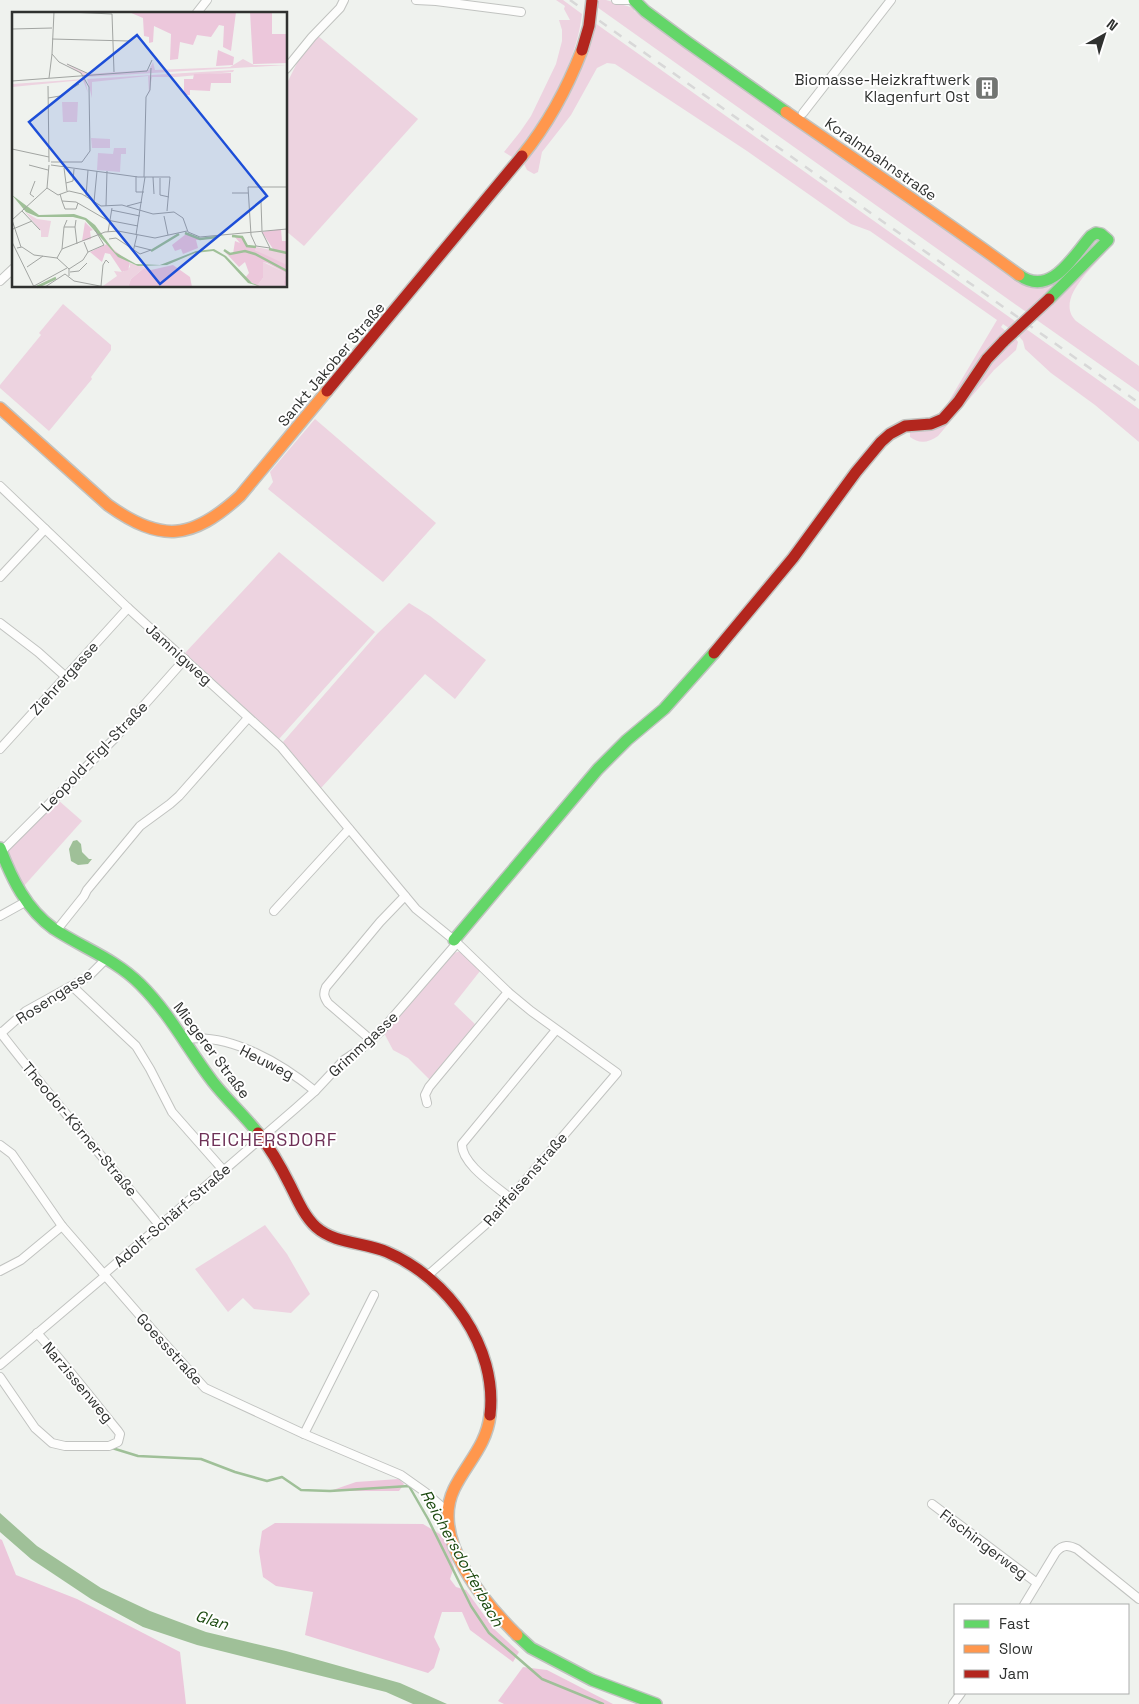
<svg xmlns="http://www.w3.org/2000/svg" width="1139" height="1704" font-family="'Space Grotesk',sans-serif">
<style>
.green{fill:#edd3e0}
.forest{fill:#ecc7db}
.water{fill:#9fc098}
.lines{fill:none;stroke-linecap:round;stroke-linejoin:round}
.stream{stroke:#9fc098;stroke-width:2.5}
.street-casing{stroke:#c1c3c0;stroke-width:10}
.fast-casing{stroke:#c1c3c0;stroke-width:14}
.slow-casing{stroke:#c1c3c0;stroke-width:14}
.jam-casing{stroke:#c1c3c0;stroke-width:14}
.street{stroke:#fdfdfc;stroke-width:8}
.fast{stroke:#63d668;stroke-width:11}
.slow{stroke:#ff974d;stroke-width:11}
.jam{stroke:#b3261e;stroke-width:11}
.rail{stroke:#d8d8d8;stroke-width:2.5;stroke-dasharray:9 9;stroke-linecap:butt}
.jam-bridge-casing{stroke:#c1c3c0;stroke-width:14;stroke-linecap:butt}
.jam-bridge{stroke:#b3261e;stroke-width:11}
.labels{text-anchor:middle;dominant-baseline:central;stroke-width:4;stroke-linejoin:round;paint-order:stroke}
.poi-label{font-size:15px;fill:#2f312f;stroke:#fff;text-anchor:end}
.street-label{font-size:15px;fill:#2f312f;stroke:#fff}
.water-label{font-size:16px;font-style:italic;fill:#1c4a10;stroke:#fff}
.quarter-label{font-size:18px;letter-spacing:1px;fill:#6d3056;stroke:#fff}
.inset-river{fill:none;stroke:#9fc098;stroke-width:2.5}
.inset-road{fill:none;stroke:#a2a5a2;stroke-width:1}
.view{fill:#1d4ed8;fill-opacity:0.15;stroke:#1d4ed8;stroke-width:2.5}
.inset-edge{fill:none;stroke:#2f312f;stroke-width:2.5}
</style>
<rect width="100%" height="100%" fill="#eff2ee"/>
<g class="green">
<path d="M556 0H563L582 14C577 56 557 94 533 130 526 139 520 149 512 157L504 152 520 132 531 116 556 64 562 41V30L559 20H570L564 9 565 6Z"/>
<polygon points="598,0 606,0 634,8 634,11 639,14 642,13 1038,286 1096,237 1101,240 1029,314 597,7"/>
<path d="M595 23 1139 409V442L1095 405 1051 373 1025 349 1023 341 1017 334 1003 324 1001 327 1008 333 989 353 956 401 941 418 934 421 902 424 893 429 881 439H879C887 431 894 424 905 421 920 418 931 422 943 411L997 320 870 231 851 224 747 151 615 64 607 63 597 68 571 115 542 152 538 172 534 174 527 170 523 162C549 128 571 94 586 53L588 54Z"/>
<polygon points="318,36 418,119 304,246 286,231 286,85 299,59"/>
<path d="M1107 248 1105 253C1091 269 1055 300 1076 321L1139 366V392L1034 318Z"/>
<polygon points="63,304 111,345 111,350 91,377 92,379 49,431 0,388 0,385 41,335 39,333"/>
<path d="M1014 336 1018 342 1016 350 994 370 938 436C928 443 919 444 910 437V430L930 426 986 364Z"/>
<polygon points="315,419 436,523 383,582 268,489 273,482 270,472"/>
<polygon points="279,552 375,632 279,739 185,653"/>
<polygon points="409,603 430,616 486,660 455,699 425,674 321,788 283,742 377,634"/>
<polygon points="58,800 82,821 23,887 7,851"/>
<polygon points="461,951 480,971 454,1004 477,1026 430,1080 408,1058 393,1050 384,1033 454,953"/>
<polygon points="265,1225 287,1254 310,1294 291,1313 254,1309 243,1298 228,1312 195,1269"/>
</g>
<g class="forest">
<polygon points="399,1479 404,1484 399,1491 330,1491 356,1482"/>
<polygon points="275,1523 423,1524 443,1536 454,1567 450,1579 456,1587 466,1590 494,1629 519,1652 513,1662 470,1630 462,1612 442,1612 434,1637 440,1649 434,1668 428,1673 305,1635 313,1592 276,1586 263,1577 259,1551 262,1531"/>
<polygon points="0,1539 2,1540 16,1575 77,1599 180,1652 186,1704 0,1704"/>
<polygon points="523,1667 547,1670 613,1704 504,1704 498,1701"/>
</g>
<g class="water">
<polygon points="77,840 81,844 82,852 89,859 92,859 88,864 78,865 71,861 69,849 73,841"/>
<polygon points="0,1513 37,1546 101,1588 150,1611 206,1632 286,1651 400,1683 447,1704 413,1704 386,1692 197,1645 143,1627 91,1599 31,1559 0,1532"/>
</g>
<g class="lines">
<polyline class="stream" points="112,1448 138,1456 201,1459 235,1472 267,1481 282,1477 301,1490 330,1491 409,1486 428,1519 471,1606 489,1633 542,1679 603,1704"/>
<defs>
<g id="street">
<polyline points="416,0 436,1 521,12"/>
<polyline points="616,0 628,0"/>
<polyline points="196,14 207,0"/>
<polyline points="286,69 312,37 340,8 344,0"/>
<polyline points="803,113 891,0"/>
<polyline points="0,281 14,268"/>
<polyline points="0,486 128,608 281,747 416,909 454,940 508,992 531,1011 617,1073 494,1217 426,1277"/>
<polyline points="0,577 45,529"/>
<polyline points="0,623 38,652 66,677"/>
<polyline points="0,749 128,608"/>
<polyline points="1,852 114,739 185,659"/>
<polyline points="274,911 349,829"/>
<polyline points="0,916 27,901"/>
<polyline points="56,931 84,896 87,890 140,826 170,804 179,796 248,718"/>
<polyline points="72,986 136,1046 150,1069 172,1112 224,1171"/>
<path d="M0 1032C51 1099 107 1161 160 1226"/>
<polyline points="0,1034 26,1011 89,976 107,958"/>
<path d="M186 1039C231 1033 282 1064 315 1091"/>
<path d="M371 1040 328 1003C324 997 323 994 326 987L380 922 405 896"/>
<polyline points="427,1103 425,1095 429,1087 508,992"/>
<polyline points="0,1145 12,1154 62,1226 156,1334 205,1388 304,1434 401,1475 425,1492 448,1512"/>
<path d="M510 1198C496 1186 461 1164 462 1144L556 1030"/>
<polyline points="0,1271 21,1260 62,1226"/>
<polyline points="104,1274 296,1108 315,1091 344,1060 362,1048 381,1031 457,943"/>
<polyline points="0,1365 105,1276"/>
<path d="M0 1377 35 1428 52 1443 65 1446H109L118 1442 120 1434 118 1431C91 1398 66 1365 37 1333"/>
<polyline points="304,1434 374,1295"/>
<polyline points="932,1504 1037,1583"/>
<path d="M1024 1605 1056 1552C1063 1544 1069 1545 1077 1549L1139 1599"/>
<polyline points="953,1704 961,1693"/>
</g>
<g id="fast">
<polyline points="634,0 645,11 687,42 786,112"/>
<path d="M1019 275C1051 298 1073 256 1091 236L1096 233 1101 234 1108 240 1049 299"/>
<path d="M0 848C12 879 26 909 54 929 83 948 115 959 140 984 171 1015 187 1048 213 1082 227 1100 244 1115 258 1133"/>
<polyline points="454,940 598,769 627,740 664,709 714,653"/>
<polyline points="517,1635 531,1648 592,1680 656,1704"/>
</g>
<g id="slow">
<path d="M786 112C864 166 943 219 1019 275"/>
<path d="M522 156C548 124 567 89 582 50"/>
<path d="M0 408 108 505C161 543 192 540 240 496L327 391"/>
<path d="M490 1415C487 1445 466 1464 454 1489 430 1539 484 1602 517 1635"/>
</g>
<g id="jam">
<polyline points="327,391 522,156"/>
<polyline points="714,653 793,558 856,472 881,442 890,434 905,426 931,424 943,419 958,402 987,359 1004,341"/>
<path d="M258 1133C271 1149 281 1167 290 1185 297 1199 304 1216 316 1227 335 1244 364 1242 387 1252 448 1278 498 1347 490 1415"/>
</g>
</defs>
<use href="#street" class="street-casing"/>
<use href="#fast" class="fast-casing"/>
<use href="#slow" class="slow-casing"/>
<use href="#jam" class="jam-casing"/>
<use href="#street" class="street"/>
<use href="#fast" class="fast"/>
<use href="#slow" class="slow"/>
<use href="#jam" class="jam"/>
<polyline class="rail" points="570,0 1139,403"/>
<defs>
<g id="jam-bridge">
<polyline points="582,50 589,26 592,0"/>
<polyline points="1004,341 1049,299"/>
</g>
</defs>
<use href="#jam-bridge" class="jam-bridge-casing"/>
<use href="#jam-bridge" class="jam-bridge"/>
</g>
<defs>
<symbol id="building-square" viewBox="-11 -11 22 22"><rect x="-9" y="-9" width="18" height="18" rx="4" fill="#727572" stroke="#fff"/><path d="M-4-6H4V6H1V3H-1V6H-4ZM-2.5-4.3h1.7v1.8h-1.7ZM.8-4.3h1.7v1.8H.8ZM-2.5-1h1.7V.8h-1.7ZM.8-1h1.7V.8H.8Z" fill="#fff"/></symbol>
</defs>
<g fill-rule="evenodd">
<use href="#building-square" x="973" y="74" width="28" height="28"/>
</g>
<g class="labels">
<g class="poi-label">
<text x="970" y="79">Biomasse-Heizkraftwerk<tspan x="970" dy="17">Klagenfurt Ost</tspan></text>
</g>
<g class="street-label">
<text transform="translate(881 159) rotate(35)">Koralmbahnstraße</text>
<text transform="translate(331 364) rotate(-50)">Sankt Jakober Straße</text>
<text transform="translate(179 654) rotate(42)">Jamnigweg</text>
<text transform="translate(64 678) rotate(-48)">Ziehrergasse</text>
<text transform="translate(94 756) rotate(-46)">Leopold-Figl-Straße</text>
<text transform="translate(54 996) rotate(-33)">Rosengasse</text>
<text transform="translate(363 1044) rotate(-43)">Grimmgasse</text>
<text transform="translate(212 1050) rotate(53)">Miegerer Straße</text>
<text transform="translate(267 1062) rotate(27)">Heuweg</text>
<text transform="translate(80 1129) rotate(50)">Theodor-Körner-Straße</text>
<text transform="translate(525 1179) rotate(-49)">Raiffeisenstraße</text>
<text transform="translate(172 1215) rotate(-41)">Adolf-Schärf-Straße</text>
<text transform="translate(170 1349) rotate(48)">Goessstraße</text>
<text transform="translate(78 1382) rotate(50)">Narzissenweg</text>
<text transform="translate(984 1544) rotate(37)">Fischingerweg</text>
</g>
<g class="water-label">
<text transform="translate(462 1558) rotate(61)">Reichersdorferbach</text>
<text transform="translate(212 1620) rotate(17)">Glan</text>
</g>
<g class="quarter-label">
<text x="268" y="1139">REICHERSDORF</text>
</g>
</g>
<g transform="translate(12 12)">
<rect width="275" height="275" fill="#eff2ee"/>
<path d="M231 47 242 53H275L74 65 53 51 76 62 137 58 141 50 143 58 218 55ZM222 58 221 60 164 65H140L137 82 136 64 80 70V86L75 67ZM73 67 76 81 71 68 0 75V72ZM50 90H66L65 110H51ZM79 126 98 127V136H80ZM102 136H114V142H109L108 160 85 158 86 141 101 142ZM13 200 25 207 39 209 36 225H29V219ZM244 235 274 241 275 255 243 238ZM251 250 274 261 271 274H245L251 266ZM118 251 133 255 119 267 116 275 91 274 105 264 102 259 111 260 118 255Z" fill="#edd3e0"/>
<path d="M117 0H224L219 39 211 35 212 14 207 13 199 25 185 23 181 33 168 30 166 47 158 48 159 22 142 14 141 30 137 31V25L132 24 131 6ZM238 0 260 1V22H275V51L241 52ZM206 38 222 45 221 53 204 54ZM219 61V71H199L198 79 178 78V83H172V67H181L182 62ZM73 210 81 218 78 219 79 227 70 229ZM269 217 270 229H275L274 245V241L261 237 250 220ZM174 222 193 228H184L186 236 171 242 169 237 163 239 160 233ZM222 224H230L235 233 244 235 243 238 275 253V273L271 274 274 261 255 251 251 250V266L245 274 233 266 237 261 233 250 227 255 213 240 221 242 223 229 228 231ZM95 232 118 251 116 258 110 260 98 242 93 241 90 250 78 240ZM161 253 178 265 180 275H116L119 267 132 256 139 258Z" fill="#ecc7db"/>
<path d="M0 183 27 203 62 202 74 206 83 213 103 240 124 252 148 253 184 239 202 237 214 244 240 271 250 275 236 271 212 245 201 239 183 241 155 253 126 254 106 245 73 208 61 205H26L14 200Z" fill="#9fc098"/>
<path class="inset-river" d="M173 221 188 227 205 225M220 224 230 225 235 234 244 235M257 237 275 241M212 238 218 242 233 239 243 242 275 259M139 239 167 222M25 275 44 266"/>
<path class="inset-road" d="M57 0 100 2 102 60M0 17 40 16M40 27 117 29M55 52 77 62M37 66 40 42M0 69 135 59 140 48M36 74 37 150M36 86 48 84 67 72M0 137 37 145M39 150H70L78 139 77 75 69 61 47 50 40 42 42 0M17 153 36 158M39 153 126 165H158L155 199M52 156 55 179M124 164V180H132M132 165 134 85 138 78 139 56M141 165 142 182M148 166V183L157 185M54 171 61 169 62 157M35 176 37 153M220 181H236M48 182 50 189 64 190 95 208 126 214M74 184 76 158M22 185 18 182 23 169M50 189 53 197H64L66 191M82 190 85 159M249 190 250 219M94 194 95 159M115 194 130 190M99 198 128 204M10 199 28 218M152 204 156 223M0 208 9 235M0 208 35 176 46 183 57 179 70 182 89 194 110 193 141 202 162 200 171 206 176 220 188 225 275 217M55 208 52 215H63L64 208M63 215 65 232M1 217 20 209M96 220 100 196M124 223 133 165M239 223 236 175H275M239 223 244 234 258 236 250 220M97 227 104 226 128 242 139 238 123 234M0 230 22 275M72 230 76 240 92 233 83 218M5 236 10 235 22 243 45 246 57 257V264M50 237 52 215M121 240 125 223M45 246 50 237 93 220 106 219 143 226 175 219M15 255 31 244M57 257 71 248 76 240M58 260 67 259 75 251M22 274 55 256M89 274 91 253 94 248 97 251M33 275 53 262 62 269 93 275"/>
<path class="view" d="M125 23 255 184 148 272 17 110Z"/>
<rect width="275" height="275" class="inset-edge"/>
</g>
<rect x="954" y="1604" width="175" height="90" fill="#ffffff" stroke="#acadac"/>
<rect x="964" y="1620" width="25" height="8" fill="#63d668" stroke="#acadac"/>
<text x="999" y="1629" font-size="15" fill="#2f312f">Fast</text>
<rect x="964" y="1645" width="25" height="8" fill="#ff974d" stroke="#acadac"/>
<text x="999" y="1654" font-size="15" fill="#2f312f">Slow</text>
<rect x="964" y="1670" width="25" height="8" fill="#b3261e" stroke="#acadac"/>
<text x="999" y="1679" font-size="15" fill="#2f312f">Jam</text>
<g transform="translate(1104 35) rotate(39)" stroke="#ffffff" stroke-width="4" paint-order="stroke">
<path d="M0-4L9 19L0 12L-9 19Z" fill="#2f312f"/>
<text y="-8" font-size="14" font-weight="bold" text-anchor="middle" fill="#2f312f">N</text>
</g>
</svg>
